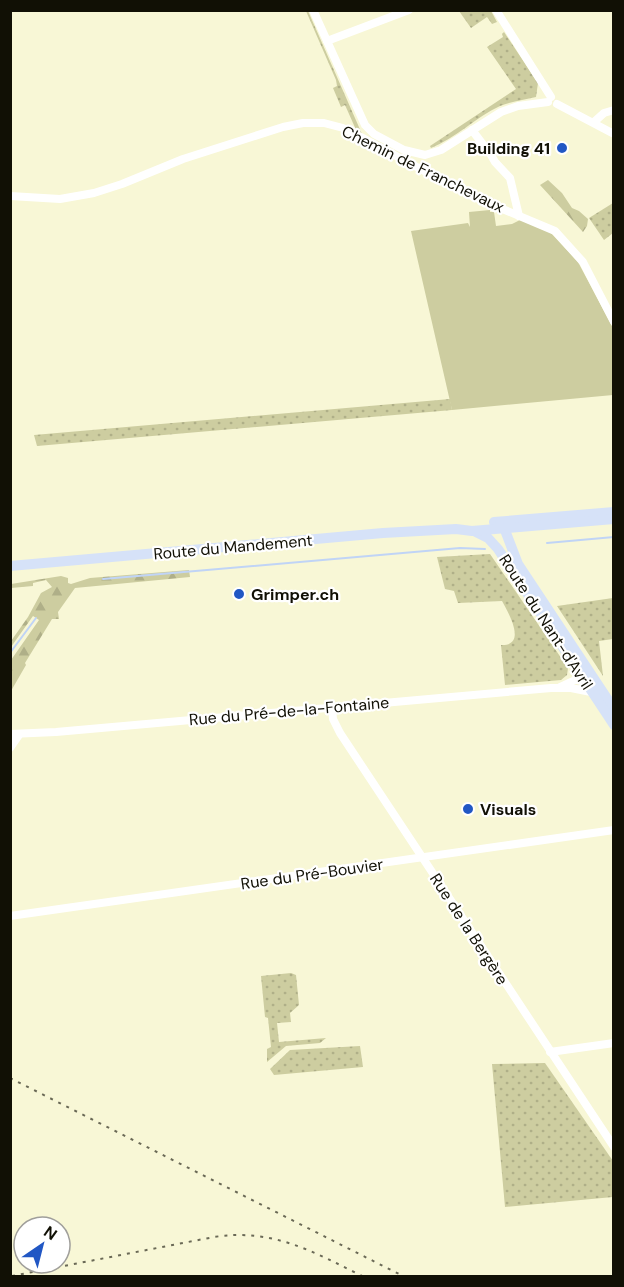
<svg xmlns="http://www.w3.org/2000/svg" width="624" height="1287" font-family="'DM Sans',sans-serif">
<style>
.green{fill:url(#green-dots)}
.forest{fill:url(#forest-firs)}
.pitch{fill:#cdcda0}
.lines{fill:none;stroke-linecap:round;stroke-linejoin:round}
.stream{stroke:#c0d4f6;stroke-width:2}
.street{stroke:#fff;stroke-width:8}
.secondary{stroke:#d6e2f8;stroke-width:10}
.rail{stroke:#6a6956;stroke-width:2;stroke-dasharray:3 6;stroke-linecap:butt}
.poi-dot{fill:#2157c4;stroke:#fff;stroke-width:2}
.labels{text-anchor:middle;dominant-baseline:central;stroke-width:4.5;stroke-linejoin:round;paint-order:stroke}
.poi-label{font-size:16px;font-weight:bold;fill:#111005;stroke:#fff;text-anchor:start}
.street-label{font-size:16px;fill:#111005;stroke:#fff}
</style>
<defs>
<pattern id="green-dots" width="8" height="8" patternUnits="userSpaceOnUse" patternTransform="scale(1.5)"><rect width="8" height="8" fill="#cdcda0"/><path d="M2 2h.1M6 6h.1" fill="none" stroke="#afaf88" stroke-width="1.8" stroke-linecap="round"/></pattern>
<pattern id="forest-firs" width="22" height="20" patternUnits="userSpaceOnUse" patternTransform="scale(1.5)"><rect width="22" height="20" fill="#cdcda0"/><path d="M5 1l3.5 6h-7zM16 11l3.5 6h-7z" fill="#afaf88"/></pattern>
</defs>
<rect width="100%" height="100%" fill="#f8f7d6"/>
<g class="green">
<polygon points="306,11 308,11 362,134 357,132 345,105 341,107 333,88 337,86 336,80"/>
<polygon points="459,11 491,11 497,22 492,24 487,17 471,28"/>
<path d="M504 32 538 83 536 97C524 100 512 101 500 106 476 117 456 138 431 148L430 146 516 89 487 47 503 37 502 34Z"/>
<polygon points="613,203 613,233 604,240 589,218"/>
<polygon points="450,399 452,410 37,446 34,435"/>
<path d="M490 554 568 668 567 675 561 680 505 685 501 645C528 646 508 612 502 601L458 603 454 591 445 589 437 557Z"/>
<polygon points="613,598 613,639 599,641 603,676 557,606"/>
<polygon points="291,973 296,975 299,1005 290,1013 291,1022 277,1023 279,1042 326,1038 320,1043 286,1046 267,1062 267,1049 271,1047 268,1018 265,1017 261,976"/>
<polygon points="360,1046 363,1067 274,1075 270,1069 290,1050"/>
<polygon points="545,1063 613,1161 613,1197 505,1207 492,1064"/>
</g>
<g class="forest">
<polygon points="548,180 562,193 572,208 579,211 588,219 587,226 583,232 540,185"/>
<polygon points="189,570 190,577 75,588 58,612 59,619 52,619 25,663 26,665 11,691 11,660 39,620 33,616 11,647 11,641 28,617 41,593 52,587 46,580 33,583 33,586 11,588 11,584 61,576 68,578 68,583 71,584 90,578"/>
</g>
<polygon class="pitch" points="490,210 490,212 494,212 496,226 512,224 520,220 550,232 578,262 613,328 613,395 452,410 411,231 468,223 470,227 469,212"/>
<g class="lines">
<g class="stream">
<polyline points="547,543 614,537"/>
<polyline points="103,579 460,548 485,549"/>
<polyline points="10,653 36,618"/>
</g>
<g class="street">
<polyline points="313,10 365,125 374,134 404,150 425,155 441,150 501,112 518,106 548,102"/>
<polyline points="496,10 551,97"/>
<polyline points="327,41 409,10"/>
<polyline points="557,104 614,134"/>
<polyline points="594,122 604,113 614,110"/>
<polyline points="472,130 491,155 495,162 510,178 519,216"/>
<polyline points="10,196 60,199 94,193 122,184 183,159 283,127 303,123 324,123 343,128 361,137 467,194 555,231 583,262 614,322"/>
<polyline points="560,687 575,680 585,680"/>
<polyline points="332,708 333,719 340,733 614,1147"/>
<polyline points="10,734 56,732 551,688 571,688 591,692"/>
<polyline points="10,748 19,735"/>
<polyline points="10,916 614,830"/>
<polyline points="550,1052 614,1043"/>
</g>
<g class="secondary">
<polyline points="494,522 614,512"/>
<polyline points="500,522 503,525 518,564 614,709"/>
<polyline points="476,532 488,538 498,549 614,725"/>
<polyline points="10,566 383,533 456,529 472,531 614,519"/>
</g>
<g class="rail">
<polyline points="10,1078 403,1276"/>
<path d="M12 1276 214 1237C272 1228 312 1251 362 1276"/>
</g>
</g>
<g class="poi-dot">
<circle cx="562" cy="148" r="6"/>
<circle cx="239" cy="594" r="6"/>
<circle cx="468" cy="809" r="6"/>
</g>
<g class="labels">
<g class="poi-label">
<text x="550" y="148" text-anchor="end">Building 41</text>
<text x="251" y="594">Grimper.ch</text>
<text x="480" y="809">Visuals</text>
</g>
<g class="street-label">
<text transform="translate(423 169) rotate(26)">Chemin de Franchevaux</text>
<text transform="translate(233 547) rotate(-5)">Route du Mandement</text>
<text transform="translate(546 622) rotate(57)">Route du Nant-d'Avril</text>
<text transform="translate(289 711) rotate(-5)">Rue du Pré-de-la-Fontaine</text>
<text transform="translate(312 874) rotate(-8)">Rue du Pré-Bouvier</text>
<text transform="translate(469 929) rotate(57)">Rue de la Bergère</text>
</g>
</g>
<rect width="624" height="1287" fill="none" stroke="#111005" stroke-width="24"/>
<g transform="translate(42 1245) rotate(35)"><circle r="28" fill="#ffffff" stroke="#a09f9b" stroke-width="1.5"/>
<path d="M0-4.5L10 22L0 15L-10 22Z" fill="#2157c4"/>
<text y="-9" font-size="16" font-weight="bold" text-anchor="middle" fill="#111005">N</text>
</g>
</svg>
